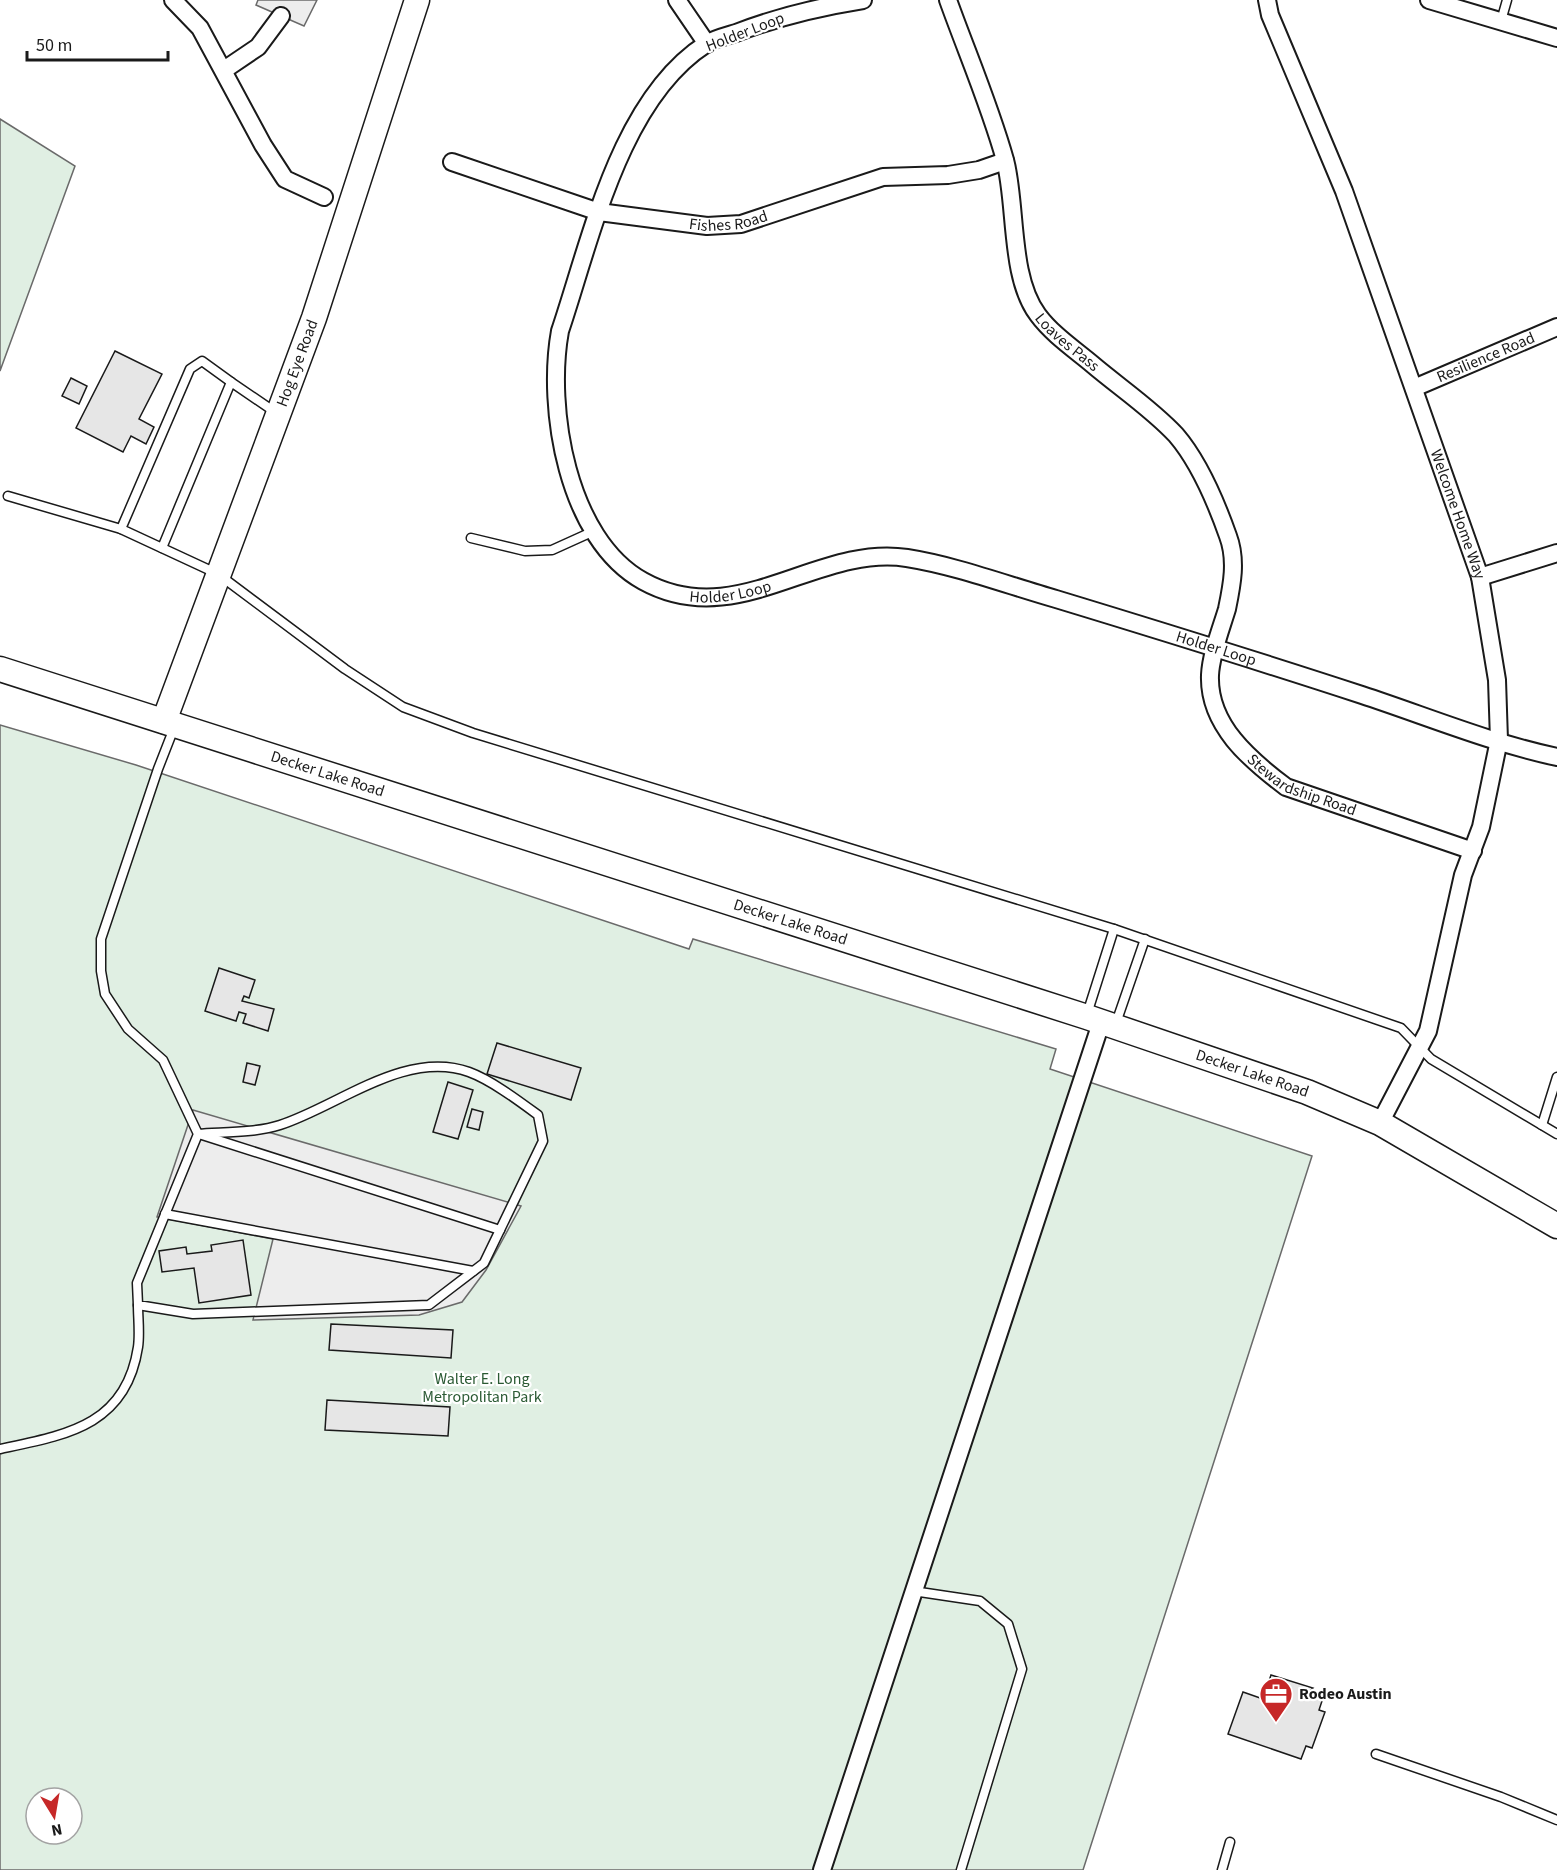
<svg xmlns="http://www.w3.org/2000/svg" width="1557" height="1870" font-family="'Source Sans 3',sans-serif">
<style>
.green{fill:#e0efe3;stroke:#6a6a6a;stroke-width:1.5;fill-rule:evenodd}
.parking{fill:#ededed;stroke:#6a6a6a;stroke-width:1.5}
.building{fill:#e6e6e6;stroke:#1a1a1a;stroke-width:1.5}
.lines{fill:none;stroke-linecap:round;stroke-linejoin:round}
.lane-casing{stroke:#1a1a1a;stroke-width:11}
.street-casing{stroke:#1a1a1a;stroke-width:20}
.secondary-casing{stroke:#1a1a1a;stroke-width:27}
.lane{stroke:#fff;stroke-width:8}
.street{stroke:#fff;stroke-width:16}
.secondary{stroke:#fff;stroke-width:24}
.labels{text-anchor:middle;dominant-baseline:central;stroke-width:4.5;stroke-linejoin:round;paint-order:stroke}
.street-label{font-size:16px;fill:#1a1a1a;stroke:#fff}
.park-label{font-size:16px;fill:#2b5a34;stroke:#fff}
.poi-label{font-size:16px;font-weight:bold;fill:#1a1a1a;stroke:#fff;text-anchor:start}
</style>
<rect width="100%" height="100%" fill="#fff"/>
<g class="green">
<polygon points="0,119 75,166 0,371"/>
<path d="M0 725 136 765 689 949 693 939 1056 1049 1050 1069 1312 1156 1083 1870H0ZM36 1798H72V1834H36Z"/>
</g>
<g class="parking">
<polygon points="258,0 317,0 304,26 256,5"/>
<polygon points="193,1110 521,1206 486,1270 462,1302 419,1315 253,1320 273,1239 157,1217"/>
</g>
<g class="building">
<polygon points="115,351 162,374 139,419 154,427 146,444 131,436 123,452 76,428"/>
<polygon points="71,378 87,386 79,404 62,396"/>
<polygon points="219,968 255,980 249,998 244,996 242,1001 274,1009 268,1031 243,1023 246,1014 239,1012 236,1021 205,1011"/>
<polygon points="497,1043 581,1068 571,1100 487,1074"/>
<polygon points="247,1063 260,1066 255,1085 243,1082"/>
<polygon points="448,1082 473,1090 458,1139 433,1132"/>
<polygon points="472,1109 483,1112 479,1130 467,1127"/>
<polygon points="243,1240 251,1295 199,1303 194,1268 162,1272 159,1251 186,1247 187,1254 212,1251 211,1245"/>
<polygon points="331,1324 453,1330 451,1358 329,1350"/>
<polygon points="327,1400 450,1407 448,1436 325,1430"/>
<polygon points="1271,1675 1313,1688 1311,1690 1324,1695 1319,1710 1325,1712 1312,1748 1306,1746 1301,1759 1228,1734 1243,1692 1263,1699"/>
</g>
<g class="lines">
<defs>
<g id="lane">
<polyline points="1501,21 1507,0"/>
<polyline points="231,382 202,361 190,369 121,529 218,574 345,669 403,707 473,733 1114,929 1401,1028 1431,1059 1557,1134"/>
<polyline points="8,496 121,529"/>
<polyline points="471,538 525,551 552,550 594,531"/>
<polyline points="162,548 231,382 275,412"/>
<path d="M174 728 158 769 101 939V971L105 994 128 1029 163 1060 198 1134 137 1283 138 1305 193 1314 429 1305 484 1263 543 1141 538 1115C519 1101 491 1080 469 1072 405 1049 337 1107 280 1125 255 1133 224 1132 198 1134"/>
<polyline points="1087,1014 1114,929"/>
<polyline points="1116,1023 1145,939"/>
<polyline points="1542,1125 1557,1077"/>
<polyline points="202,1135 500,1230"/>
<polyline points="165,1214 473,1271"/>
<path d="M0 1449C66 1435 126 1426 138 1347 140 1334 138 1318 138 1305"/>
<polyline points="913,1591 980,1601 1008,1624 1022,1669 961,1870"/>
<polyline points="1376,1754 1501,1797 1557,1820"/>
<polyline points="1222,1870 1230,1842"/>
</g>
<g id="street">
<polyline points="173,0 200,28 263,145 285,179 324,197"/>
<polyline points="677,0 707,44"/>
<path id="s1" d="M863 0C819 7 777 17 736 33 726 36 714 39 706 44 620 99 591 239 560 331 546 408 567 539 643 581 737 633 816 544 907 558 957 566 1007 585 1056 599 1158 630 1261 662 1362 695 1426 716 1491 743 1557 757"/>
<path id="s2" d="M948 0C967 53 990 106 1005 160 1017 204 1009 277 1038 315 1052 334 1074 349 1092 364 1119 387 1152 409 1176 435 1200 463 1216 502 1228 536 1237 560 1232 585 1227 609 1221 629 1211 654 1210 675 1208 725 1250 760 1286 787L1473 851"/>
<path id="s3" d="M1267 0 1270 15 1344 191 1480 577 1497 680 1499 740 1481 827 1463 875 1428 1031 1380 1123"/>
<polyline points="1429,0 1557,38"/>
<polyline points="224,70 258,47 281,16"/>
<path id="s4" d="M452 162 599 212 707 226 741 224 883 177 948 175 979 170 1005 161"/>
<path id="s5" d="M1414 388 1557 327"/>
<polyline points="1480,577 1557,553"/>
<polyline points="822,1870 1101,1023"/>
</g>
<g id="secondary">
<path id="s6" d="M0 669 1087 1017 1307 1092 1380 1123 1557 1226"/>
<path id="s7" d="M164 721 314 318 417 0"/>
</g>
</defs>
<use href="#lane" class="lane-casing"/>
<use href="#street" class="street-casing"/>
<use href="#secondary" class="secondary-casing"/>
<use href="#lane" class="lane"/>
<use href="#street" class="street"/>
<use href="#secondary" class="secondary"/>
</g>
<defs>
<symbol id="office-pin" viewBox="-11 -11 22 30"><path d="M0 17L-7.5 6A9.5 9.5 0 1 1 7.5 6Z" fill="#c62828" stroke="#fff"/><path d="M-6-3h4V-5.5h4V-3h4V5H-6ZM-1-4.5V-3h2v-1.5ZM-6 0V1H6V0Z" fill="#fff"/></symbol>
</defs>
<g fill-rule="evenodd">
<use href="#office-pin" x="1257" y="1675" width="38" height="52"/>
</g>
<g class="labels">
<g class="street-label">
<text transform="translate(745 32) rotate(-21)">Holder Loop</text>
<text stroke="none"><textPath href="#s4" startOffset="286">Fishes Road</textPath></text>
<text stroke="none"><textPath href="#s2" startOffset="370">Loaves Pass</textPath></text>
<text stroke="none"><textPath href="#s5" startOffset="78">Resilience Road</textPath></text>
<text stroke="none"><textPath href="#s7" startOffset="382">Hog Eye Road</textPath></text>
<text stroke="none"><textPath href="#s3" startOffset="549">Welcome Home Way</textPath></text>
<text stroke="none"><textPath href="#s1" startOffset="860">Holder Loop</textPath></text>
<text stroke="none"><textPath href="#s1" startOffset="1364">Holder Loop</textPath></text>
<text stroke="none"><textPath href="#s6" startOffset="344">Decker Lake Road</textPath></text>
<text stroke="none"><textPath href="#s2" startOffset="924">Stewardship Road</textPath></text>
<text stroke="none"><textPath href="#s6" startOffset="830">Decker Lake Road</textPath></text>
<text stroke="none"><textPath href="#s6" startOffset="1316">Decker Lake Road</textPath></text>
</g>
<g class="park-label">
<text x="482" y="1379">Walter E. Long<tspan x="482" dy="18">Metropolitan Park</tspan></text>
</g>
<g class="poi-label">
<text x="1299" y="1694">Rodeo Austin</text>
</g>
</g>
<g transform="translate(54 1816) rotate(169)"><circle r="28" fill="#ffffff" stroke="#a3a3a3" stroke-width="1.5"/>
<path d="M0-4.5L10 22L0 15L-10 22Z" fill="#c62828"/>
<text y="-9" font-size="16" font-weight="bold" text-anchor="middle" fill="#1a1a1a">N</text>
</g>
<path d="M27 51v9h141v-9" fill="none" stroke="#1a1a1a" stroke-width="3"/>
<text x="36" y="51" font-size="18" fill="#1a1a1a" stroke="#ffffff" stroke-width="4.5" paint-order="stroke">50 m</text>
</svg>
